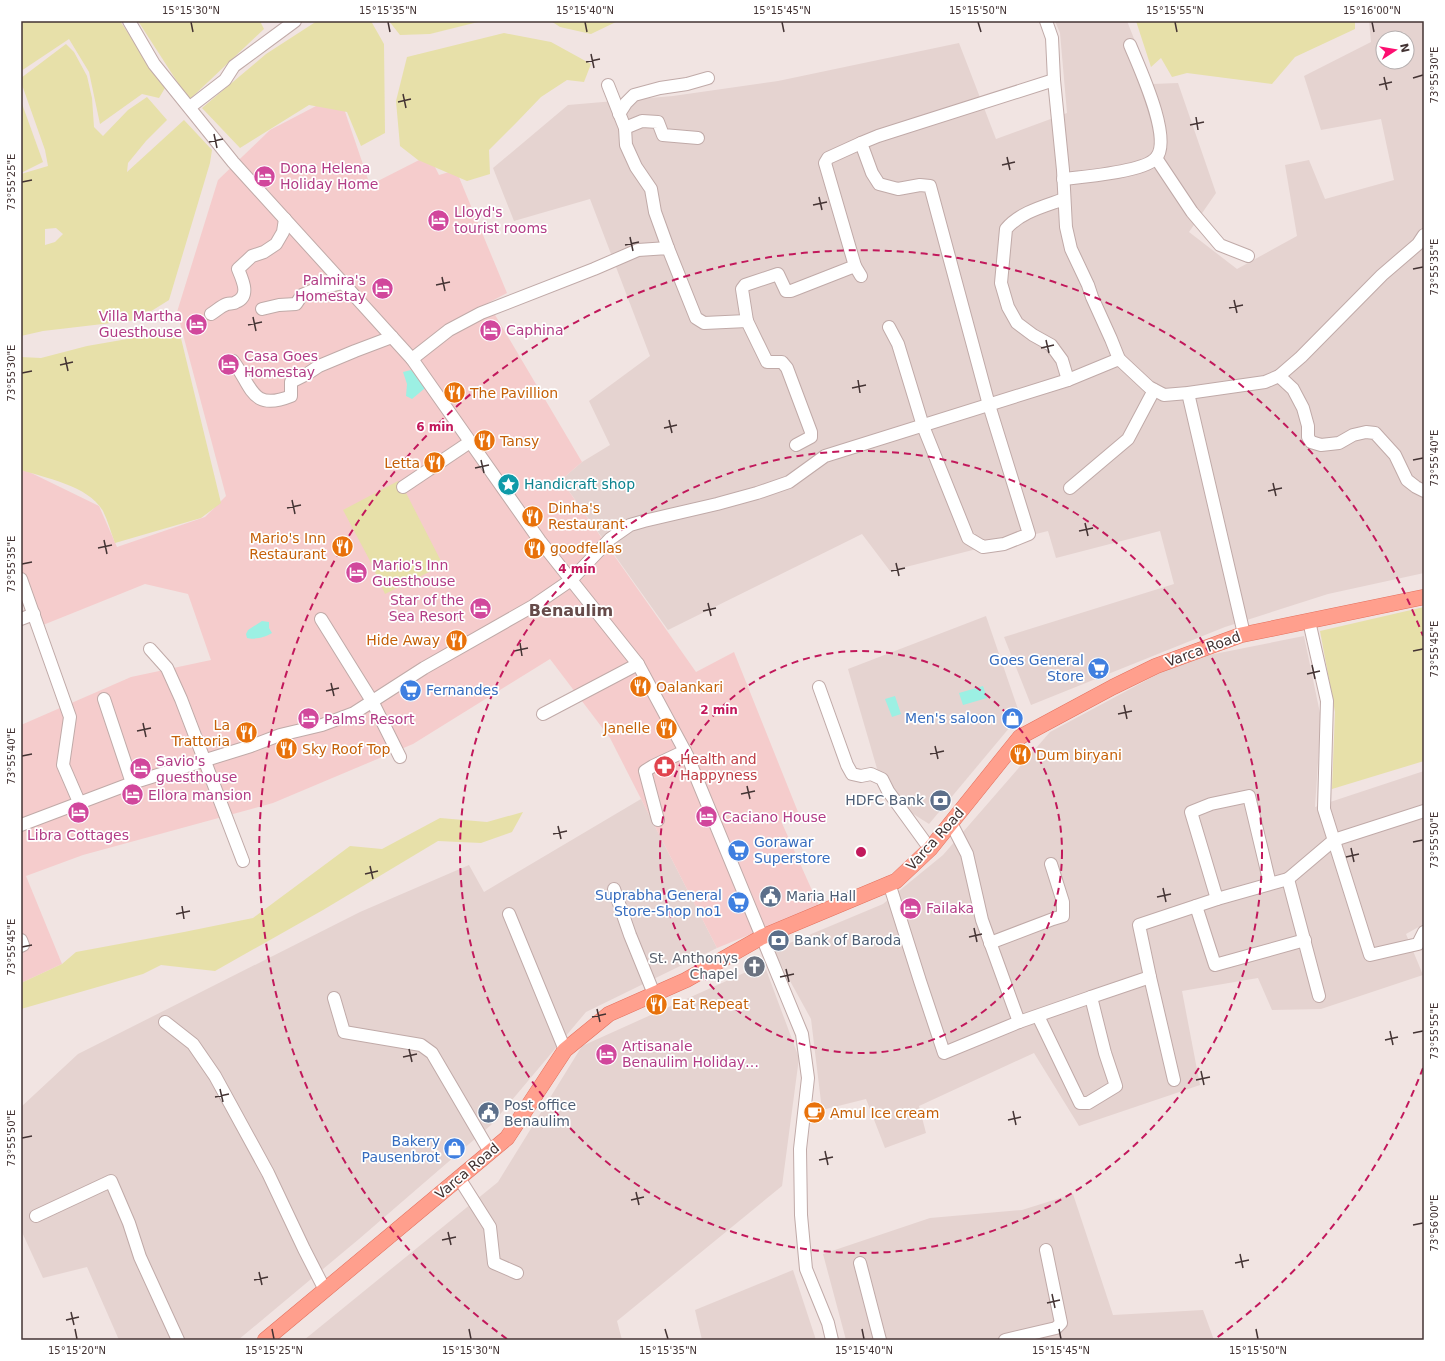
<svg xmlns="http://www.w3.org/2000/svg" width="1445" height="1361" font-family="'DejaVu Sans',sans-serif">
<style>
.residential{fill:#e5d3d0;fill-rule:evenodd}
.commercial{fill:#f5cccc}
.green{fill:#e7e0a9;fill-rule:evenodd}
.water{fill:#9cf0e3}
.lines{fill:none;stroke-linecap:round;stroke-linejoin:round}
.minor-casing{stroke:#c0aaa8;stroke-width:14}
.major-casing{stroke:#e4705d;stroke-width:16}
.minor{stroke:#fff;stroke-width:12}
.major{stroke:#ff9f8d;stroke-width:15}
.ticks{fill:none;stroke:#433333;stroke-width:1.5}
.ring{fill:none;stroke:#c2185b;stroke-width:2;stroke-dasharray:7 5}
.labels{text-anchor:middle;dominant-baseline:central;stroke-width:3.5;stroke-linejoin:round;paint-order:stroke}
.hotel-label{font-size:14px;fill:#b23c85;stroke:#fff;text-anchor:start}
.food-label{font-size:14px;fill:#c56008;stroke:#fff;text-anchor:start}
.culture-label{font-size:14px;fill:#0d838f;stroke:#fff;text-anchor:start}
.street-label{font-size:14px;fill:#433333;stroke:#fff}
.shop-label{font-size:14px;fill:#366cbe;stroke:#fff;text-anchor:end}
.health-label{font-size:14px;fill:#be3a42;stroke:#fff;text-anchor:start}
.service-label{font-size:14px;fill:#4e5e75;stroke:#fff;text-anchor:start}
.worship-label{font-size:14px;fill:#5b616d;stroke:#fff;text-anchor:end}
.quarter-label{font-size:16px;font-weight:bold;fill:#664b4a;stroke:#fff}
.centre{fill:#c2185b;stroke:#fff;stroke-width:2}
.ring-label{font-size:12px;text-anchor:middle;font-weight:bold;fill:#c2185b;stroke:#fff;stroke-width:3.5;stroke-linejoin:round;paint-order:stroke}
.neatline{fill:none;stroke:#433333;stroke-width:1.5}
.ticks-label{font-size:10px;text-anchor:middle;fill:#433333}
</style>
<rect width="100%" height="100%" fill="#f1e4e2"/>
<g class="residential">
<path d="M1055 21H1127L1152 84 1178 83 1216 193 1189 232 1237 269 1297 236 1285 165 1309 160 1325 199 1394 180 1381 119 1321 130 1304 76 1371 42 1369 21H1424V573L1328 594 1225 627 1031 705 1004 637 1174 584 1160 531 1056 558 1048 531 890 571 862 534 668 630 561 480 582 462 610 445 589 401 650 356 590 199 514 221 493 168 568 105 673 96 778 81 959 43 996 139 1067 113 1060 33ZM1383 38H1407V62H1383Z"/>
<polygon points="986,616 1020,715 929,824 885,796 848,669"/>
<polygon points="1304,636 1321,718 1315,807 1424,771 1424,924 1406,934 1423,975 1321,1009 1272,1010 1258,978 1182,991 1200,1085 1079,1126 1034,1053 919,1106 926,1133 885,1148 866,1099 822,1110 811,1019 773,950 883,904 943,855 1050,732 1184,660"/>
<polygon points="641,799 717,948 586,1012 491,1125 359,1239 238,1340 119,1340 87,1267 43,1278 21,1230 21,1107 78,1054 360,912 469,865 484,892"/>
<polygon points="764,964 799,1058 782,1186 617,1321 622,1340 304,1340 498,1182 582,1046"/>
<polygon points="1073,1194 1113,1315 1203,1310 1214,1340 846,1340 823,1254 930,1218 1022,1210"/>
<polygon points="793,1270 816,1340 702,1340 695,1310"/>
</g>
<polygon class="commercial" points="339,94 370,185 429,155 439,175 456,170 507,293 488,303 582,462 561,480 696,672 734,652 798,812 781,821 819,906 717,948 610,738 550,659 413,744 273,803 83,855 26,876 62,964 21,983 21,725 131,677 211,660 188,594 145,584 43,625 21,569 21,468 99,506 117,547 205,517 226,496 177,312 218,180 270,130"/>
<g class="green">
<polygon points="21,21 120,21 165,88 159,98 142,94 100,124 89,72 69,39 21,71"/>
<polygon points="138,21 260,21 264,29 189,100"/>
<polygon points="317,21 371,21 384,44 385,133 361,146 347,112 309,105 240,148 202,108 266,54"/>
<polygon points="389,21 482,21 430,34 400,35"/>
<polygon points="551,21 618,21 591,34 560,27"/>
<polygon points="1136,21 1355,21 1355,29 1295,57 1272,84 1187,73 1172,77 1161,58 1151,67"/>
<polygon points="504,33 551,42 591,64 584,82 567,80 541,97 517,122 489,150 490,174 467,181 418,160 400,146 396,101 407,57"/>
<path d="M66 44 74 52 87 76 92 98 94 127 103 136 128 110 147 97 167 120 146 141 128 163 127 172 184 120 212 150 210 163 169 300 137 320 43 331 21 336V174L48 166 45 150 21 82V78ZM56 228 63 234 55 242 45 245V229Z"/>
<polygon points="21,101 43,162 21,173"/>
<path d="M179 330 221 503 201 518 115 543C111 533 108 521 103 511 89 486 46 478 21 470V357L41 358 87 346Z"/>
<polygon points="398,481 403,487 443,565 385,594 369,559 343,510"/>
<polygon points="1424,607 1424,761 1332,789 1335,712 1320,631"/>
<polygon points="523,812 512,832 481,843 438,841 323,910 215,971 161,965 143,974 21,1009 21,983 62,964 76,952 184,932 253,918 350,846 382,849 440,818 487,822"/>
</g>
<g class="water">
<polygon points="411,370 424,383 424,389 412,399 406,396 407,384 403,372"/>
<path d="M262 621 269 622V628L272 633C266 637 254 640 247 638L246 634 248 630Z"/>
<polygon points="983,686 987,698 963,705 959,693"/>
<polygon points="895,696 901,714 892,717 885,699"/>
</g>
<g class="lines">
<defs>
<g id="minor">
<polyline points="129,21 154,64 233,162 412,359 540,541 638,664 687,755 802,1034 808,1078 800,1149 801,1215 806,1269 828,1323 832,1340"/>
<polyline points="1046,21 1052,38 1054,80 1063,170 1066,227 1071,249 1088,285 1092,297 1111,339 1119,359"/>
<polyline points="608,85 625,128 626,145 636,167 651,189 655,212 668,248"/>
<polyline points="190,107 225,80 234,66 295,21"/>
<polyline points="619,114 626,103 634,95 660,88 687,84 708,78"/>
<polyline points="625,128 642,121 658,122 663,135 698,138"/>
<polyline points="861,143 828,158 825,163 855,266 861,276"/>
<polyline points="1156,158 1192,212 1220,245 1248,256"/>
<path d="M1063 179C1082 177 1144 172 1156 158 1173 139 1139 67 1130 45"/>
<path d="M1064 199C1045 206 1020 212 1006 229L1001 283 1008 307 1017 323 1033 335 1051 345 1062 360 1068 380"/>
<polyline points="262,309 279,305 296,304 302,295 316,289 343,283"/>
<path d="M211 314C216 311 221 306 227 304 230 303 234 304 236 302 251 296 242 279 238 269L252 256 264 252 276 244 283 232 285 219"/>
<polyline points="747,321 742,289 745,285 778,274 786,291 791,291 855,266"/>
<polyline points="889,327 898,344 923,426 968,538 983,547 1004,544 1029,534 989,405 930,186 920,185 898,189 879,184 872,173 861,143 878,136 1054,80"/>
<polyline points="412,359 449,330 481,313 594,269 638,250 668,248 696,318 704,323 747,321 767,362 782,362 787,368 811,432 811,437 796,445"/>
<path d="M233 361C252 386 251 412 291 396V382L307 374 319 366 355 351 392 337"/>
<polyline points="1279,376 1293,389 1303,408 1308,426 1308,437 1311,442 1321,445 1339,443 1353,435 1366,432 1375,433 1395,455 1407,480 1416,487 1424,491"/>
<polyline points="1188,393 1244,634"/>
<polyline points="403,487 470,442"/>
<polyline points="1070,488 1128,439 1154,390"/>
<polyline points="21,579 70,717 63,765 79,802"/>
<polyline points="21,619 34,614"/>
<polyline points="321,619 372,701 400,757"/>
<polyline points="1309,621 1327,701 1324,809 1370,955 1418,944 1424,932"/>
<polyline points="150,649 167,668 181,699 243,861"/>
<polyline points="819,687 847,765 852,774 861,776 871,774 882,779 888,791 930,849"/>
<polyline points="104,699 132,783"/>
<polyline points="543,714 638,664"/>
<polyline points="658,820 645,771 653,766 685,751"/>
<polyline points="951,823 967,854 982,920 1019,1022 1091,997"/>
<polyline points="21,825 132,783 251,746 280,735 322,725 354,713 424,668 533,606 571,580 610,539 630,525 644,521 717,504 757,493 789,482 825,456 1068,380 1119,359 1149,387 1164,395 1188,393 1265,382 1279,376 1301,357 1382,275 1418,244 1424,235"/>
<polyline points="1288,879 1334,840 1424,811"/>
<polyline points="889,883 920,981 944,1053 1019,1022"/>
<polyline points="1270,884 1249,796 1211,804 1191,812 1217,899 1288,879 1319,996"/>
<polyline points="614,889 630,935 654,994"/>
<polyline points="1196,906 1215,965 1305,940"/>
<polyline points="509,914 565,1050"/>
<polyline points="21,940 23,945 21,946"/>
<polyline points="990,943 1053,919 1063,916 1063,902 1051,864"/>
<polyline points="1150,977 1174,1080"/>
<polyline points="334,998 344,1032 421,1045 432,1053 490,1152"/>
<polyline points="1038,1016 1080,1103 1088,1103 1116,1086 1105,1053 1091,997 1150,977 1139,925 1217,899"/>
<polyline points="165,1022 193,1044 215,1076 268,1173 304,1249 325,1290"/>
<polyline points="459,1178 490,1227 494,1263 517,1273"/>
<polyline points="36,1216 111,1181 129,1223 140,1257 178,1340"/>
<polyline points="860,1263 880,1340"/>
<polyline points="1005,1340 1056,1328 1061,1323 1046,1250"/>
</g>
<polyline id="major" points="265,1340 507,1138 565,1050 609,1014 686,980 762,937 896,881 930,849 1020,737 1113,687 1156,666 1241,635 1424,597"/>
</defs>
<use href="#minor" class="minor-casing"/>
<use href="#major" class="major-casing"/>
<use href="#minor" class="minor"/>
<use href="#major" class="major"/>
</g>
<path class="ticks" d="M191 22 193 32M388 22 390 32M585 22 587 32M782 22 784 32M978 22 981 32M1175 22 1177 32M1372 22 1374 32M591 54 594 68M586 62 600 59M1384 77 1387 90M1413 78 1423 75M1379 85 1392 82M403 94 406 108M398 102 411 99M1196 117 1198 130M1190 125 1204 122M214 134 217 148M209 142 223 139M1007 157 1010 170M1002 165 1015 162M22 182 32 180M819 197 822 210M813 205 827 202M630 237 633 251M625 245 639 242M1413 269 1423 267M442 277 445 291M436 285 450 282M1234 300 1237 313M1229 308 1243 305M253 317 256 331M248 325 262 322M1046 340 1049 353M1041 348 1054 345M65 357 68 371M60 365 73 362M22 373 32 371M858 380 860 393M852 388 866 385M669 420 672 433M664 428 677 425M481 460 484 473M1413 460 1423 458M475 468 489 465M1273 483 1276 496M1268 491 1282 488M292 500 295 514M287 508 301 505M1085 523 1088 536M1079 531 1093 528M104 540 107 554M98 548 112 545M896 563 899 576M22 564 32 562M891 571 905 568M708 603 711 616M703 611 716 608M520 643 522 656M514 651 528 648M1413 651 1423 649M1312 665 1315 679M1307 674 1320 671M331 683 334 696M326 691 339 688M1124 705 1127 719M1118 714 1132 711M143 723 146 737M137 731 151 728M935 746 938 759M930 754 944 751M22 756 32 754M747 786 750 799M741 794 755 791M558 826 561 839M553 834 567 831M1413 842 1423 840M1351 848 1354 862M1346 857 1359 854M370 866 373 879M365 874 378 871M1163 888 1166 902M1157 897 1171 894M182 906 184 919M176 914 190 911M974 928 977 942M969 937 982 934M22 947 32 945M786 969 789 982M780 977 794 974M597 1009 600 1022M592 1017 606 1014M1390 1031 1393 1045M1413 1033 1423 1031M1385 1040 1398 1037M409 1049 412 1062M403 1057 417 1054M1201 1071 1204 1085M1196 1080 1210 1077M220 1089 223 1102M215 1097 229 1094M1013 1111 1016 1125M1008 1120 1021 1117M22 1138 32 1136M825 1151 828 1165M819 1160 833 1157M636 1192 639 1205M631 1200 644 1197M1413 1225 1423 1223M448 1232 451 1245M442 1240 456 1237M1240 1254 1243 1268M1235 1263 1249 1260M259 1272 262 1285M254 1280 268 1277M1052 1294 1055 1308M1047 1303 1060 1300M71 1312 74 1325M66 1320 79 1317M75 1329 77 1339M272 1329 274 1339M469 1329 471 1339M665 1329 668 1339M862 1329 864 1339M1059 1329 1061 1339M1256 1329 1258 1339"/>
<g class="ring">
<circle cx="861" cy="852" r="201"/>
<circle cx="861" cy="852" r="401"/>
<path d="M1423 1068A602 602 0 0 1 1215 1339M507 1339A602 602 0 1 1 1423 636"/>
</g>
<defs>
<symbol id="hotel-disc" viewBox="-11 -11 22 22"><circle r="9.5" fill="#d1479c" stroke="#fff"/><path d="M-6-4.5h1.5V1H6V5H4.5V3h-9V5H-6ZM-4 0a1.8 1.8 0 1 1 3.6 0ZM.5 0V-2.5h3Q6-2.5 6 0Z" fill="#fff"/></symbol>
<symbol id="restaurant-disc" viewBox="-11 -11 22 22"><circle r="9.5" fill="#e8710a" stroke="#fff"/><path d="M-5-6h1v4h1v-4h1v4h1v-4h1v5L-1.5 .5V6h-2V.5L-5-1ZM5-6V6H3V1.5H1.5Q1.5-4 5-6Z" fill="#fff"/></symbol>
<symbol id="sight-disc" viewBox="-11 -11 22 22"><circle r="9.5" fill="#0f9aa8" stroke="#fff"/><path d="M0-6L1.8-2.2L6-1.7L2.9 1.2L3.7 5.4L0 3.3L-3.7 5.4L-2.9 1.2L-6-1.7L-1.8-2.2Z" fill="#fff"/></symbol>
<symbol id="supermarket-disc" viewBox="-11 -11 22 22"><circle r="9.5" fill="#3f7fe0" stroke="#fff"/><path d="M-6-5.5h2.5l.6 2H6L4.5 2H-2.5L-4.4-4H-6ZM-1.5 3.2a1.3 1.3 0 1 0 .1 0ZM3 3.2a1.3 1.3 0 1 0 .1 0Z" fill="#fff"/></symbol>
<symbol id="shop-disc" viewBox="-11 -11 22 22"><circle r="9.5" fill="#3f7fe0" stroke="#fff"/><path d="M-5-2.5h2.3a2.7 3.5 0 0 1 5.4 0H5L5.5 6h-11ZM-1.5-2.5h3a1.5 2.3 0 0 0-3 0Z" fill="#fff"/></symbol>
<symbol id="pharmacy-disc" viewBox="-11 -11 22 22"><circle r="9.5" fill="#e0444e" stroke="#fff"/><path d="M-2-6h4v4h4v4h-4v4h-4v-4h-4v-4h4Z" fill="#fff"/></symbol>
<symbol id="bank-disc" viewBox="-11 -11 22 22"><circle r="9.5" fill="#5c6f8a" stroke="#fff"/><path d="M-6-4H6V4H-6ZM0-2.3a2.3 2.3 0 1 0 0 4.6a2.3 2.3 0 1 0 0-4.6Z" fill="#fff"/></symbol>
<symbol id="civic-disc" viewBox="-11 -11 22 22"><circle r="9.5" fill="#5c6f8a" stroke="#fff"/><path d="M-.6-6.5H3V-4.5H.6V-3L4-1V1h2V6H-6V1h2V-1L-.6-3ZM-1.2 2.5V6h2.4V2.5Z" fill="#fff"/></symbol>
<symbol id="church-disc" viewBox="-11 -11 22 22"><circle r="9.5" fill="#6b7280" stroke="#fff"/><path d="M-1.2-6h2.4v3.5h3.3v2.4h-3.3V6h-2.4V-.1h-3.3v-2.4h3.3Z" fill="#fff"/></symbol>
<symbol id="cafe-disc" viewBox="-11 -11 22 22"><circle r="9.5" fill="#e8710a" stroke="#fff"/><path d="M-5.5-4.5H6V0H3Q3 3.5 0 3.5H-2.5Q-5.5 3.5-5.5 0ZM3-3.2v2h1.7v-2ZM-6 4.5H4V6H-6Z" fill="#fff"/></symbol>
</defs>
<g fill-rule="evenodd">
<use href="#hotel-disc" x="252" y="164" width="25" height="25"/>
<use href="#hotel-disc" x="426" y="208" width="25" height="25"/>
<use href="#hotel-disc" x="370" y="276" width="25" height="25"/>
<use href="#hotel-disc" x="184" y="312" width="25" height="25"/>
<use href="#hotel-disc" x="478" y="318" width="25" height="25"/>
<use href="#hotel-disc" x="216" y="352" width="25" height="25"/>
<use href="#restaurant-disc" x="442" y="380" width="25" height="25"/>
<use href="#restaurant-disc" x="472" y="428" width="25" height="25"/>
<use href="#restaurant-disc" x="422" y="450" width="25" height="25"/>
<use href="#sight-disc" x="496" y="472" width="25" height="25"/>
<use href="#restaurant-disc" x="520" y="504" width="25" height="25"/>
<use href="#restaurant-disc" x="330" y="534" width="25" height="25"/>
<use href="#restaurant-disc" x="522" y="536" width="25" height="25"/>
<use href="#hotel-disc" x="344" y="560" width="25" height="25"/>
<use href="#hotel-disc" x="468" y="596" width="25" height="25"/>
<use href="#restaurant-disc" x="444" y="628" width="25" height="25"/>
<use href="#supermarket-disc" x="1086" y="656" width="25" height="25"/>
<use href="#restaurant-disc" x="628" y="674" width="25" height="25"/>
<use href="#supermarket-disc" x="398" y="678" width="25" height="25"/>
<use href="#shop-disc" x="1000" y="706" width="25" height="25"/>
<use href="#hotel-disc" x="296" y="706" width="25" height="25"/>
<use href="#restaurant-disc" x="654" y="716" width="25" height="25"/>
<use href="#restaurant-disc" x="234" y="720" width="25" height="25"/>
<use href="#restaurant-disc" x="274" y="736" width="25" height="25"/>
<use href="#restaurant-disc" x="1008" y="742" width="25" height="25"/>
<use href="#pharmacy-disc" x="652" y="754" width="25" height="25"/>
<use href="#hotel-disc" x="128" y="756" width="25" height="25"/>
<use href="#hotel-disc" x="120" y="782" width="25" height="25"/>
<use href="#bank-disc" x="928" y="788" width="25" height="25"/>
<use href="#hotel-disc" x="66" y="800" width="25" height="25"/>
<use href="#hotel-disc" x="694" y="804" width="25" height="25"/>
<use href="#supermarket-disc" x="726" y="838" width="25" height="25"/>
<use href="#civic-disc" x="758" y="884" width="25" height="25"/>
<use href="#supermarket-disc" x="726" y="890" width="25" height="25"/>
<use href="#hotel-disc" x="898" y="896" width="25" height="25"/>
<use href="#bank-disc" x="766" y="928" width="25" height="25"/>
<use href="#church-disc" x="742" y="954" width="25" height="25"/>
<use href="#restaurant-disc" x="644" y="992" width="25" height="25"/>
<use href="#hotel-disc" x="594" y="1042" width="25" height="25"/>
<use href="#civic-disc" x="476" y="1100" width="25" height="25"/>
<use href="#cafe-disc" x="802" y="1100" width="25" height="25"/>
<use href="#shop-disc" x="442" y="1136" width="25" height="25"/>
</g>
<g class="labels">
<g class="hotel-label">
<text x="280" y="168">Dona Helena<tspan x="280" dy="16">Holiday Home</tspan></text>
<text x="454" y="212">Lloyd's<tspan x="454" dy="16">tourist rooms</tspan></text>
<text x="366" y="280" text-anchor="end">Palmira's<tspan x="366" dy="16">Homestay</tspan></text>
<text x="182" y="316" text-anchor="end">Villa Martha<tspan x="182" dy="16">Guesthouse</tspan></text>
<text x="506" y="330">Caphina</text>
<text x="244" y="356">Casa Goes<tspan x="244" dy="16">Homestay</tspan></text>
<text x="372" y="565">Mario's Inn<tspan x="372" dy="16">Guesthouse</tspan></text>
<text x="464" y="600" text-anchor="end">Star of the<tspan x="464" dy="16">Sea Resort</tspan></text>
<text x="324" y="719">Palms Resort</text>
<text x="156" y="761">Savio's<tspan x="156" dy="16">guesthouse</tspan></text>
<text x="148" y="795">Ellora mansion</text>
<text x="722" y="817">Caciano House</text>
<text x="78" y="835" text-anchor="middle">Libra Cottages</text>
<text x="926" y="908">Failaka</text>
<text x="622" y="1046">Artisanale<tspan x="622" dy="16">Benaulim Holiday…</tspan></text>
</g>
<g class="food-label">
<text x="470" y="393">The Pavillion</text>
<text x="500" y="441">Tansy</text>
<text x="420" y="463" text-anchor="end">Letta</text>
<text x="548" y="508">Dinha's<tspan x="548" dy="16">Restaurant</tspan></text>
<text x="326" y="538" text-anchor="end">Mario's Inn<tspan x="326" dy="16">Restaurant</tspan></text>
<text x="550" y="548">goodfellas</text>
<text x="440" y="640" text-anchor="end">Hide Away</text>
<text x="656" y="687">Oalankari</text>
<text x="230" y="725" text-anchor="end">La<tspan x="230" dy="16">Trattoria</tspan></text>
<text x="650" y="728" text-anchor="end">Janelle</text>
<text x="302" y="749">Sky Roof Top</text>
<text x="1036" y="755">Dum biryani</text>
<text x="672" y="1004">Eat Repeat</text>
<text x="830" y="1113">Amul Ice cream</text>
</g>
<g class="culture-label">
<text x="524" y="484">Handicraft shop</text>
</g>
<g class="street-label">
<text transform="translate(1203 649) rotate(-20)">Varca Road</text>
<text transform="translate(935 839) rotate(-48)">Varca Road</text>
<text transform="translate(467 1171) rotate(-40)">Varca Road</text>
</g>
<g class="shop-label">
<text x="1084" y="660">Goes General<tspan x="1084" dy="16">Store</tspan></text>
<text x="426" y="690" text-anchor="start">Fernandes</text>
<text x="996" y="718">Men's saloon</text>
<text x="754" y="842" text-anchor="start">Gorawar<tspan x="754" dy="16">Superstore</tspan></text>
<text x="722" y="895">Suprabha General<tspan x="722" dy="16">Store-Shop no1</tspan></text>
<text x="440" y="1141">Bakery<tspan x="440" dy="16">Pausenbrot</tspan></text>
</g>
<g class="health-label">
<text x="680" y="759">Health and<tspan x="680" dy="16">Happyness</tspan></text>
</g>
<g class="service-label">
<text x="924" y="800" text-anchor="end">HDFC Bank</text>
<text x="786" y="896">Maria Hall</text>
<text x="794" y="940">Bank of Baroda</text>
<text x="504" y="1105">Post office<tspan x="504" dy="16">Benaulim</tspan></text>
</g>
<g class="worship-label">
<text x="738" y="958">St. Anthonys<tspan x="738" dy="16">Chapel</tspan></text>
</g>
<g class="quarter-label">
<text x="571" y="610">Benaulim</text>
</g>
</g>
<circle cx="861" cy="852" r="6" class="centre"/>
<g class="ring-label">
<text x="435" y="431">6 min</text>
<text x="577" y="573">4 min</text>
<text x="719" y="714">2 min</text>
</g>
<rect width="1445" height="1361" fill="none" stroke="#ffffff" stroke-width="44"/>
<g transform="translate(1395 50) rotate(78)"><circle r="19" fill="#ffffff" stroke="#b4adad"/>
<path d="M0-3L7 15L0 10L-7 15Z" fill="#fd0e70"/>
<text y="-6" font-size="11" font-weight="bold" text-anchor="middle" fill="#433333">N</text>
</g>
<rect x="22" y="22" width="1401" height="1317" class="neatline"/>
<g class="ticks-label">
<text x="191" y="14">15°15'30"N</text>
<text x="388" y="14">15°15'35"N</text>
<text x="585" y="14">15°15'40"N</text>
<text x="782" y="14">15°15'45"N</text>
<text x="978" y="14">15°15'50"N</text>
<text x="1175" y="14">15°15'55"N</text>
<text x="1372" y="14">15°16'00"N</text>
<text transform="translate(1434 75) rotate(-90)" y="4">73°55'30"E</text>
<text transform="translate(11 182) rotate(-90)" y="4">73°55'25"E</text>
<text transform="translate(1434 267) rotate(-90)" y="4">73°55'35"E</text>
<text transform="translate(11 373) rotate(-90)" y="4">73°55'30"E</text>
<text transform="translate(1434 458) rotate(-90)" y="4">73°55'40"E</text>
<text transform="translate(11 564) rotate(-90)" y="4">73°55'35"E</text>
<text transform="translate(1434 649) rotate(-90)" y="4">73°55'45"E</text>
<text transform="translate(11 756) rotate(-90)" y="4">73°55'40"E</text>
<text transform="translate(1434 840) rotate(-90)" y="4">73°55'50"E</text>
<text transform="translate(11 947) rotate(-90)" y="4">73°55'45"E</text>
<text transform="translate(1434 1031) rotate(-90)" y="4">73°55'55"E</text>
<text transform="translate(11 1138) rotate(-90)" y="4">73°55'50"E</text>
<text transform="translate(1434 1223) rotate(-90)" y="4">73°56'00"E</text>
<text x="77" y="1354">15°15'20"N</text>
<text x="274" y="1354">15°15'25"N</text>
<text x="471" y="1354">15°15'30"N</text>
<text x="668" y="1354">15°15'35"N</text>
<text x="864" y="1354">15°15'40"N</text>
<text x="1061" y="1354">15°15'45"N</text>
<text x="1258" y="1354">15°15'50"N</text>
</g>
</svg>
